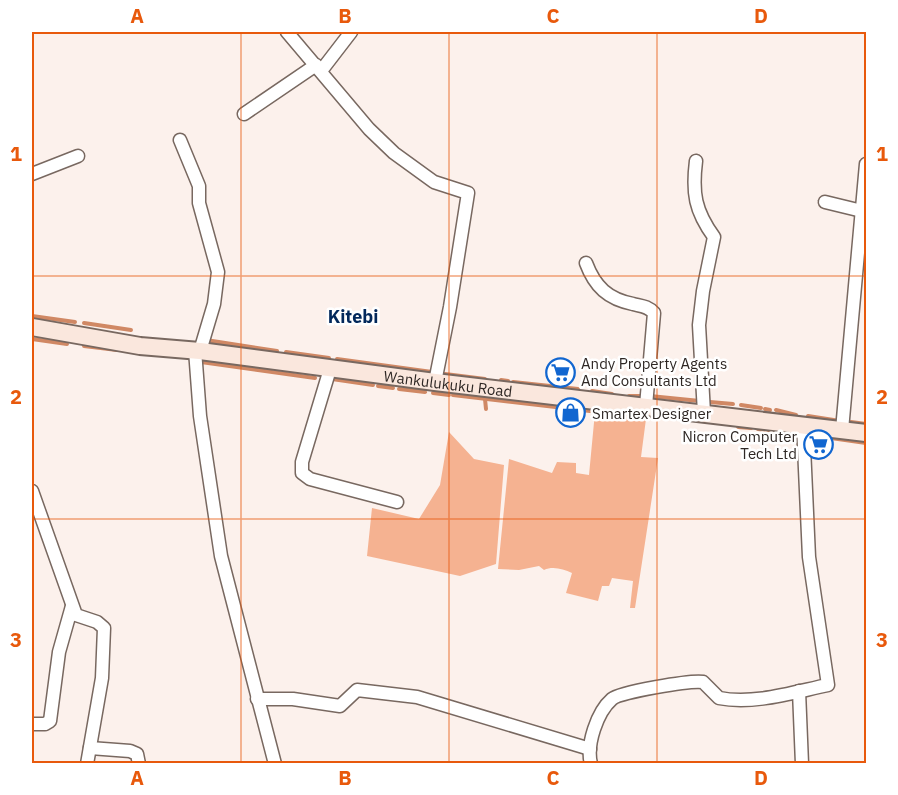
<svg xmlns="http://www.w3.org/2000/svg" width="898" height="795" font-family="'IBM Plex Sans',sans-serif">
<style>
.green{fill:#f5b291}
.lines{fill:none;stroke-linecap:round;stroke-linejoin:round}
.stream{stroke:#d08864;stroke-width:4}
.street-casing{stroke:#786860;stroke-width:15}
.secondary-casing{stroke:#786860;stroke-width:20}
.street{stroke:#fff;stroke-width:12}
.secondary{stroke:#fae7dd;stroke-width:16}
.grid{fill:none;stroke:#e8590c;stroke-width:1.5;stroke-opacity:0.55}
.labels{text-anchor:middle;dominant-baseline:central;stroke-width:5;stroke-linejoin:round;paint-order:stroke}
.poi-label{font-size:15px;fill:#2e2724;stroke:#fff;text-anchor:start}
.street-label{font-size:15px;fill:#2e2724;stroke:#fff}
.quarter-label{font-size:18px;font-weight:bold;fill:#02285b;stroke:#fff}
.neatline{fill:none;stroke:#e8590c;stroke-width:2}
.grid-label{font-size:20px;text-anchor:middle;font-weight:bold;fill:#e8590c}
</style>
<rect width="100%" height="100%" fill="#fcf1ec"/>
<g class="green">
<path d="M595 412 646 419 641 457 658 458 635 608H630L633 581 612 578 609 586H602L598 601 566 593 572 573C563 569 553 566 544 570L539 566 519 570 498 569 509 459 552 473 557 462 576 463V473L589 475Z"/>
<polygon points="449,432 474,459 504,465 496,564 460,576 367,556 372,508 419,519 440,485"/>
</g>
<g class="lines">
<g class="stream">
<polyline points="32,316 75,322"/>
<polyline points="84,323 131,330"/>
<polyline points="32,339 67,344"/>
<polyline points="206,340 277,351"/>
<polyline points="84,346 117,350"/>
<polyline points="286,352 329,358"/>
<polyline points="337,359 432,372"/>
<polyline points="201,362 315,378"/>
<polyline points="445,374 485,379"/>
<polyline points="332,379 373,385"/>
<polyline points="501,380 508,381"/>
<polyline points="513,382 578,389"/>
<polyline points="378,386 393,388"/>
<polyline points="399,389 425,392"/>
<polyline points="592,391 612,394"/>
<polyline points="433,393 449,395"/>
<polyline points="453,395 590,411"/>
<polyline points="629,396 641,396"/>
<polyline points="650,396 700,401"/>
<polyline points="485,399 486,409"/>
<polyline points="710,402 733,404"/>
<polyline points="741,405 761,408"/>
<polyline points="765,409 770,410"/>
<polyline points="776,410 796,415"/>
<polyline points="596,411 670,418"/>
<polyline points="808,416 840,421"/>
<polyline points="851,422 866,424"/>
<polyline points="738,427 751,428"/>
<polyline points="758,429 799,433"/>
<polyline points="810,435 866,443"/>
</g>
<defs>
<g id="street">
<polyline points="287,32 369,129 394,153 434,182 468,193 450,307 435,382"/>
<polyline points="321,71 351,32"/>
<polyline points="244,114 316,65"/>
<polyline points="180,140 199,186 199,203 218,272 214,304 200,351"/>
<path d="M696 161C692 193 695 211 714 237L703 291 699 325 704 413"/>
<polyline points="32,174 78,156"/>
<polyline points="825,202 862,211"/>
<path d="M586 263C595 287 608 299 633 304 641 306 648 306 654 313L646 406"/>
<polyline points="195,350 200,416 221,556 275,764"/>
<polyline points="330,369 302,462 302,473 310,479 397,502"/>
<polyline points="842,430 866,164"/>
<polyline points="32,491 76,615 97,622 104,628 102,678 87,764"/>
<polyline points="799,691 802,764"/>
<polyline points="257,699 293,699 340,706 357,690 417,697 590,749"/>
<polyline points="32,724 45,724 50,721 59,652 72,606"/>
<polyline points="90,748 130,751 137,754 139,764"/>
<path d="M591 764C586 745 597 712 612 699 620 692 691 680 703 682L719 698C754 705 794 692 828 685L809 557 803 425"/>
</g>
<g id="secondary">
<path id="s1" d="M32 327 140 346 200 351 435 382 866 433"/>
</g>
</defs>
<use href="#street" class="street-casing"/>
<use href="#secondary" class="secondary-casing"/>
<use href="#street" class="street"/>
<use href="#secondary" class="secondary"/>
</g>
<path class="grid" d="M241 32V764M449 32V764M657 32V764M32 276H866M32 519H866"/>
<defs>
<symbol id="supermarket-ring" viewBox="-11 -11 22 22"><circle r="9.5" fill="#fff" stroke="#1166d0" stroke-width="1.5"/><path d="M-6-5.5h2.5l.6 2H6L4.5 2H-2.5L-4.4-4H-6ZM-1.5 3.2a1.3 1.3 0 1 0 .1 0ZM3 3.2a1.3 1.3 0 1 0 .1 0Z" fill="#1166d0"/></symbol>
<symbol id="shop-ring" viewBox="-11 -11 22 22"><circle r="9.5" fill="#fff" stroke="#1166d0" stroke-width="1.5"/><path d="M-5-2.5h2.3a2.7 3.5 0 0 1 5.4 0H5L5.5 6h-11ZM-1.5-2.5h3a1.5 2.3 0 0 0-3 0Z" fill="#1166d0"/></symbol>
</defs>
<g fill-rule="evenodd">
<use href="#supermarket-ring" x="544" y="356" width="33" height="33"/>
<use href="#shop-ring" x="554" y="396" width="33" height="33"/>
<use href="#supermarket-ring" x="802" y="428" width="33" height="33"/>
</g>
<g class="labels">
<g class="poi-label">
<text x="581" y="363">Andy Property Agents<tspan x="581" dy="17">And Consultants Ltd</tspan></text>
<text x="592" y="413">Smartex Designer</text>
<text x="797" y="436" text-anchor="end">Nicron Computer<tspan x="797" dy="17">Tech Ltd</tspan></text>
</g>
<g class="street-label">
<text stroke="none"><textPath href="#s1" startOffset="420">Wankulukuku Road</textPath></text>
</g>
<g class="quarter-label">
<text x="353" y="316">Kitebi</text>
</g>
</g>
<rect width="898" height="795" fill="none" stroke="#ffffff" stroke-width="66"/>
<rect x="33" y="33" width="832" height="729" class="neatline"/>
<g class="grid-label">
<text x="137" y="23">A</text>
<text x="345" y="23">B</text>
<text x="553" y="23">C</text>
<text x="761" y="23">D</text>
<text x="16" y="161">1</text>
<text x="882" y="161">1</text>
<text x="16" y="404">2</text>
<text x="882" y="404">2</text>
<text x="16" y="647">3</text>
<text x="882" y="647">3</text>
<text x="137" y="785">A</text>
<text x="345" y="785">B</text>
<text x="553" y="785">C</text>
<text x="761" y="785">D</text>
</g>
</svg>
